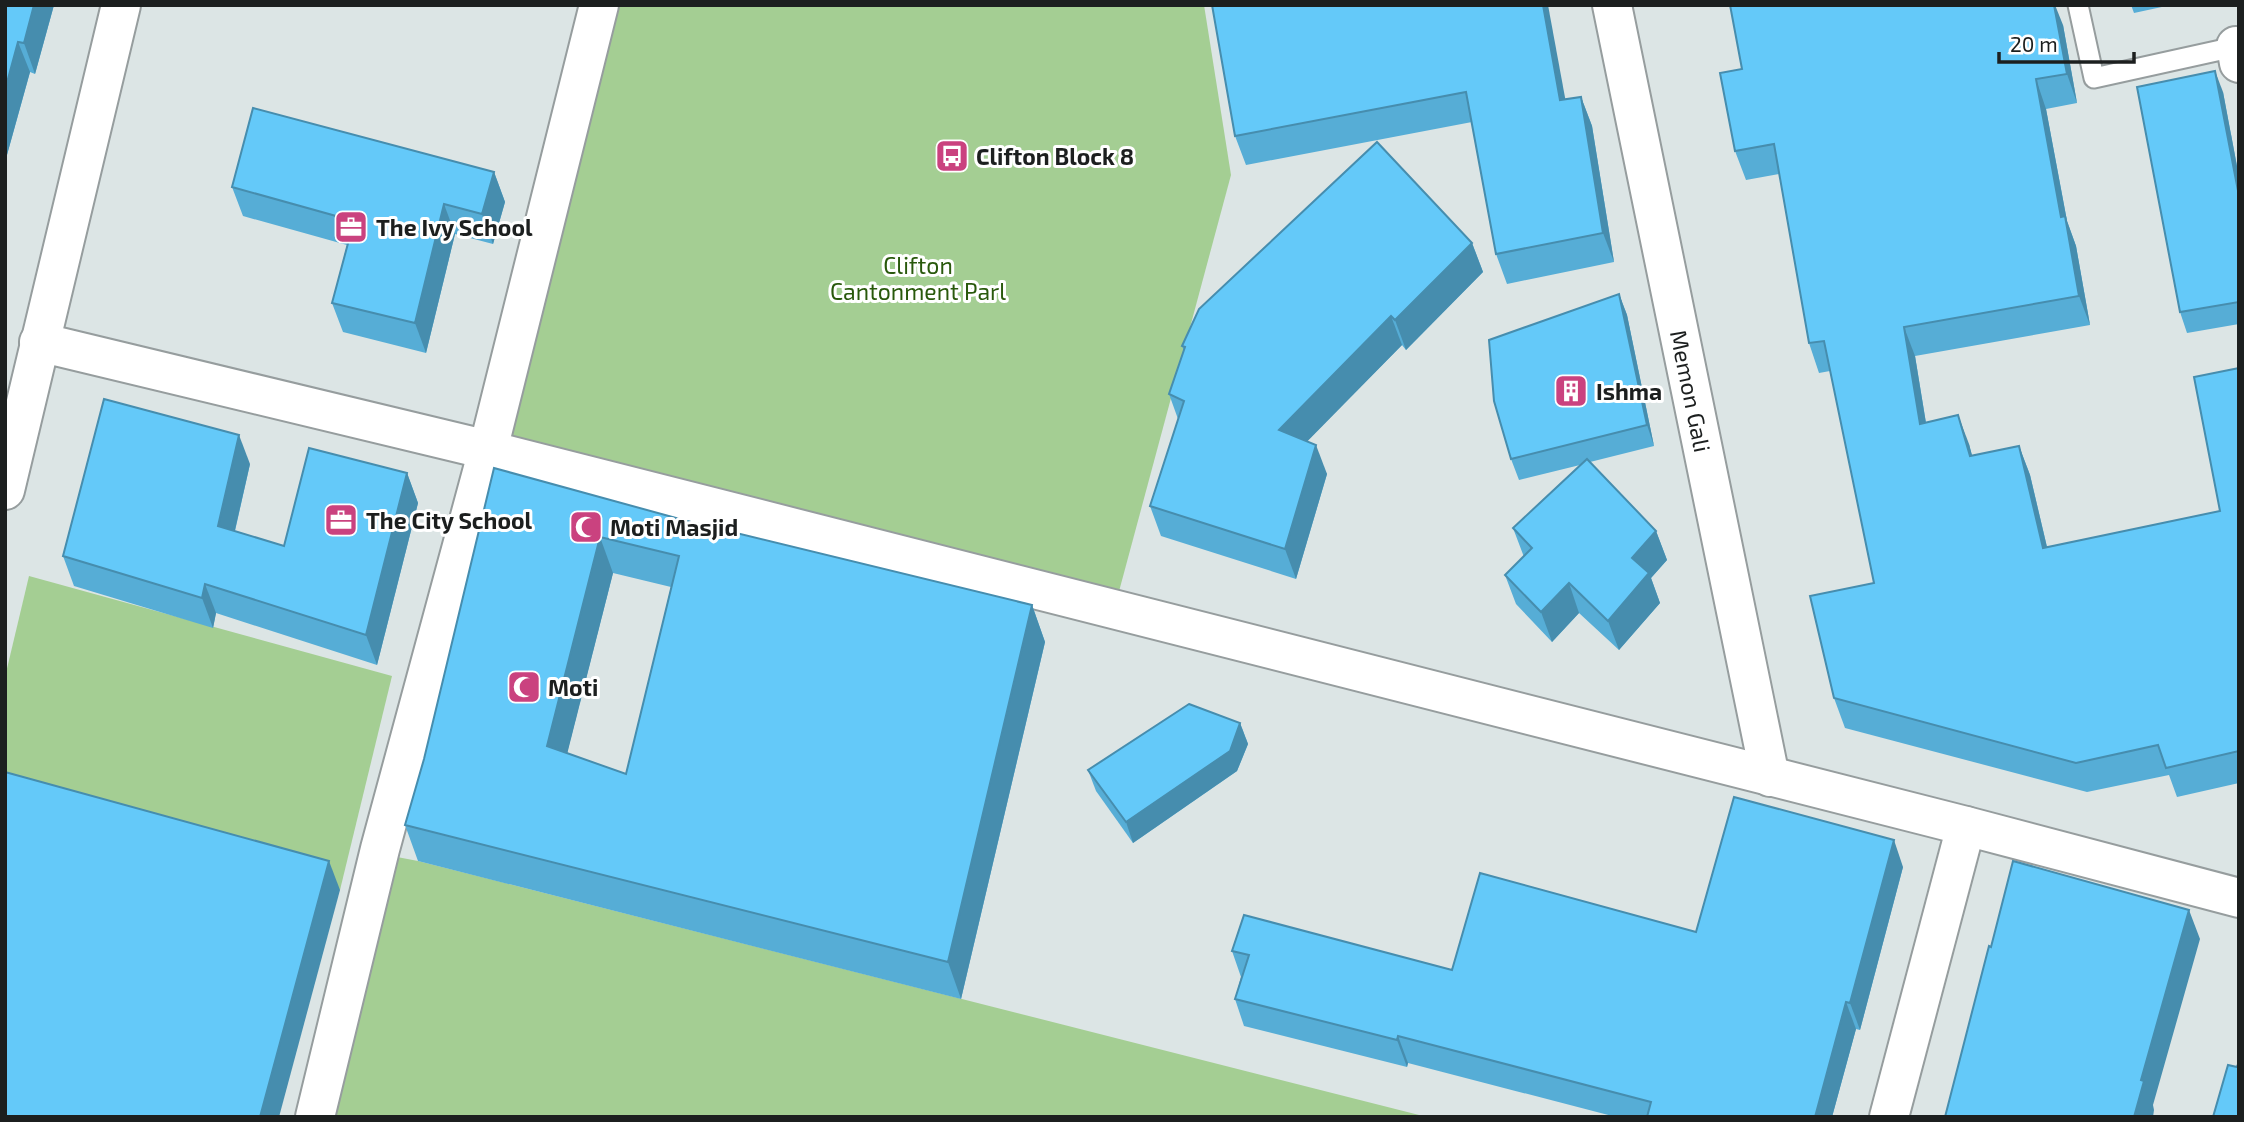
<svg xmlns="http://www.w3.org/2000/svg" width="2244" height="1122" font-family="'Exo 2',sans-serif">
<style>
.green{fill:#a4ce93}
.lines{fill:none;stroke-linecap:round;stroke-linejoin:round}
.lane-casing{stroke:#969d9e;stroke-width:23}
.street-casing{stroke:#969d9e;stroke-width:42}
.lane{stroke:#fff;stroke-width:19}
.street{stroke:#fff;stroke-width:38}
.wall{fill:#56add6;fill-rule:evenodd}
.shaded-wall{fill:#468dae}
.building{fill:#64c9f9;stroke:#468dae;stroke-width:2;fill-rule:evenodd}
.labels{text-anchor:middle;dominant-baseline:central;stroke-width:6;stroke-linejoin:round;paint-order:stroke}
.poi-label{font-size:23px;font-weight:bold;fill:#1c1f1f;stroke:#fff;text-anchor:start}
.park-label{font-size:23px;fill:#29590c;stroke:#fff}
.street-label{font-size:23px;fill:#1c1f1f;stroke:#fff}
</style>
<rect width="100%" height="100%" fill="#dce5e5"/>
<g class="green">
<polygon points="599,5 1204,5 1231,175 1114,610 488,450"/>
<polygon points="29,576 392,676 340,890 5,800 5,677"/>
<polygon points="397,857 418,861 1427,1117 327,1117"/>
</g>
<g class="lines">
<defs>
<polyline id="lane" points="2078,5 2094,78 2239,46"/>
<g id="street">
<path id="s1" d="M1612 5 1770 777"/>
<polyline points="2236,46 2239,63"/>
<polyline points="39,342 488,450 1966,826 2239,898"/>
<polyline points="5,490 121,5"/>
<polyline points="315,1117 380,849 488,450 599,5"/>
<polyline points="1889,1117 1966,826"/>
</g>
</defs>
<use href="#lane" class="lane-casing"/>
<use href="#street" class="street-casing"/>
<use href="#lane" class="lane"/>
<use href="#street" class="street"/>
</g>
<g class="wall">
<polygon points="5,5 54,5 35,74 30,72 5,162"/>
<polygon points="1212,5 1565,99 1581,97 1592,126 1614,262 1507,284 1496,254 1472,122 1246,165 1235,136"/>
<polygon points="2131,5 2171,5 2134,13"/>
<polygon points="2063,25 2077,103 2046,109 2067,221 2076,246 2090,325 1915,356 1926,423 1969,444 1972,456 2019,446 2030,475 2047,547 2220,511 2239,368 2239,783 2177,797 2169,775 2087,792 1845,728 1834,698 1874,583 1830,371 1819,373 1809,343 1779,174 1746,180 1735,151 1742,69"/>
<polygon points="2223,92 2239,177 2239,324 2187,333 2180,312"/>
<polygon points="494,172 505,202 493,244 455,234 426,353 343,332 332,303 347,245 243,216 232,187"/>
<polygon points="1472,243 1483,272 1406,350 1402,345 1307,441 1327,474 1296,579 1161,536 1150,506 1178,419 1169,394 1184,351 1182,346"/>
<polygon points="1619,294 1627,315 1654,446 1590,462 1656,531 1667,560 1651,578 1660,603 1619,650 1579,613 1552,642 1516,604 1505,575 1524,557 1513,528 1580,465 1519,480 1511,459"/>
<polygon points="250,464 235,531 284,546 407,473 418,503 377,665 216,613 213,628 74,586 63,556"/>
<path d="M494 468 687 521 1032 605 1045 642 961 999 418 861 405 825 424 759ZM613 573 671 587 626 774 567 753Z"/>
<polygon points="1240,723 1248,744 1237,771 1133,843 1096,791 1088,770"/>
<polygon points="1903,867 1860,1030 1856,1029 1832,1117 1616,1117 1408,1063 1407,1067 1244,1026 1235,999 1241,977 1232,951 1452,970 1696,932"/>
</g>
<g class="shaded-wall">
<polygon points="34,5 54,5 35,74 24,43"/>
<polygon points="1543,5 1548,5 1571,130 1560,100"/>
<polygon points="2054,5 2055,5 2063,25 2077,103 2067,74"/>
<polygon points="18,42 30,72 5,162 5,90"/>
<polygon points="2215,71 2223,92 2239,177 2239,196"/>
<polygon points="2036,79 2046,109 2067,221 2076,246 2090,325 2079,296 2061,217"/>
<polygon points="1581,97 1592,126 1614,262 1603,233"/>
<polygon points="494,172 505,202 493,244 482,214"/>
<polygon points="444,204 455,234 426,353 415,323"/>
<polygon points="1472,243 1483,272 1406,350 1395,320"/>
<polygon points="1619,294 1627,315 1654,446 1647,425"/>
<polygon points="1391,316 1402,345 1289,460 1279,430"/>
<polygon points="1904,327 1915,356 1931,454 1920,424"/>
<polygon points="1958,415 1969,444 1980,485 1970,456"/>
<polygon points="239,435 250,464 229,556 218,526"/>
<polygon points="1316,445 1327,474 1296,579 1285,549"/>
<polygon points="2019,446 2030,475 2054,577 2043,548"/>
<polygon points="407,473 418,503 377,665 366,635"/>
<polygon points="1656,531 1667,560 1651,578 1660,603 1619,650 1608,621 1632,558"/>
<polygon points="600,537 613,573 560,782 547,746"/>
<polygon points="1569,583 1579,613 1552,642 1541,612"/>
<polygon points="205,584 216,613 213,628 202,598"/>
<polygon points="1032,605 1045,642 961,999 948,962"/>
<polygon points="1240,723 1248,744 1237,771 1133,843 1126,822"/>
<polygon points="1894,840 1903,867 1860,1030 1850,1003"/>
<polygon points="329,861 340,890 279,1117 260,1117"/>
<polygon points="2189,910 2200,939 2153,1105 2154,1110 2153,1117 2134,1117 2141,1080"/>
<polygon points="1846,1002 1856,1029 1832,1117 1815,1117"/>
<polygon points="1398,1036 1408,1063 1407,1067 1397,1040"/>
</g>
<g class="building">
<polygon points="5,5 34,5 24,43 18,42 5,90"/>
<polygon points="1212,5 1543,5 1560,100 1581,97 1603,233 1496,254 1466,92 1235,136"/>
<polygon points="1730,5 2054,5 2067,74 2036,79 2061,217 2065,216 2079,296 1904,327 1920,424 1958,415 1970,456 2019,446 2043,548 2220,511 2194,377 2239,368 2239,751 2166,768 2158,745 2076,763 1834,698 1810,596 1874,583 1824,341 1809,343 1774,144 1735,151 1720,73 1742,69"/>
<polygon points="2215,71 2239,196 2239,302 2180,312 2137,87"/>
<polygon points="253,108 494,172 482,214 444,204 415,323 332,303 354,221 232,187"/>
<polygon points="1377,142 1472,243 1395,320 1391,316 1279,430 1316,445 1285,549 1150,506 1184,401 1169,394 1185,347 1182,346 1199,309"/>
<polygon points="1619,294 1647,425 1511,459 1494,401 1489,340"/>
<polygon points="104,399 239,435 218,526 284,546 309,448 407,473 366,635 205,584 202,598 63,556"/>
<polygon points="1587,459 1656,531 1632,558 1649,573 1608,621 1569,583 1541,612 1505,575 1532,548 1513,528"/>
<path d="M494 468 687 521 1032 605 948 962 405 825 424 759ZM600 537 679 556 626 774 547 746Z"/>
<polygon points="1189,704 1240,723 1230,751 1126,822 1088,770"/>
<polygon points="5,772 329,861 260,1117 5,1117"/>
<polygon points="1734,797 1894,840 1850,1003 1846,1002 1815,1117 1647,1117 1651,1102 1398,1036 1397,1040 1235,999 1249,955 1232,951 1244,915 1452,970 1480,873 1696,932"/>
<polygon points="2013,861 2189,910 2141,1080 2144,1081 2134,1117 1945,1117 1989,946 1991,947"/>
<polygon points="2239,1061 2239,1117 2213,1117 2228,1065 2237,1067"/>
</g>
<defs>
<symbol id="bus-square" viewBox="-11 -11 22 22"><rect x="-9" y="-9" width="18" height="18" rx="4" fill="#ca427f" stroke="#fff"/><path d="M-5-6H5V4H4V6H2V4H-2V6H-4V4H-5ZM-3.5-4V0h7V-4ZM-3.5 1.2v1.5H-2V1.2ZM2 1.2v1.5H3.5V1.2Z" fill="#fff"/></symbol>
<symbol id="office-square" viewBox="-11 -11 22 22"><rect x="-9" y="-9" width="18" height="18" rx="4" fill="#ca427f" stroke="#fff"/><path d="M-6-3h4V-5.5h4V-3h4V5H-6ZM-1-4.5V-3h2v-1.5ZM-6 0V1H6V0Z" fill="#fff"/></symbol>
<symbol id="building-square" viewBox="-11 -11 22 22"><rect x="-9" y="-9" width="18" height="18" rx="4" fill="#ca427f" stroke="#fff"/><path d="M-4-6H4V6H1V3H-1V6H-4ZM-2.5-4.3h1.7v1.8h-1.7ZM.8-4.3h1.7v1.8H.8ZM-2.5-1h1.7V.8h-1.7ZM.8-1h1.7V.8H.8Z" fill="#fff"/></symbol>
<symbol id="mosque-square" viewBox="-11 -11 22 22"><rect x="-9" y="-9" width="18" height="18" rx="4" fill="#ca427f" stroke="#fff"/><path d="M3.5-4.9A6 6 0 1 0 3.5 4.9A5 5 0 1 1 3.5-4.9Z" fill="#fff"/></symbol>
</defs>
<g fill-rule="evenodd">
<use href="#bus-square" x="933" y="137" width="38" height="38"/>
<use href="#office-square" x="332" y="208" width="38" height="38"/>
<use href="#building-square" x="1552" y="372" width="38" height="38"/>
<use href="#office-square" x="322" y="501" width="38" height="38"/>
<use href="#mosque-square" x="567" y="508" width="38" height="38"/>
<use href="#mosque-square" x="505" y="668" width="38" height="38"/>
</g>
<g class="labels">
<g class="poi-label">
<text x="976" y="156">Clifton Block 8</text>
<text x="376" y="227">The Ivy School</text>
<text x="1596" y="391">Ishma</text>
<text x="366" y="520">The City School</text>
<text x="610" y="527">Moti Masjid</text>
<text x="548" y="687">Moti</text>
</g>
<g class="park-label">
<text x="918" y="265">Clifton<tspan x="918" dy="26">Cantonment Parl</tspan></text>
</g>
<g class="street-label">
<text stroke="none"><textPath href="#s1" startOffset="394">Memon Gali</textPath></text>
</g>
</g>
<rect width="2244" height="1122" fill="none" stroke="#1c1f1f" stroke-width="14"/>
<path d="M1999 52v10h135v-10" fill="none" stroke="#1c1f1f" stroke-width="3.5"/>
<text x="2010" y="52" font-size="21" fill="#1c1f1f" stroke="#ffffff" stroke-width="5" paint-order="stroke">20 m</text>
</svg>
